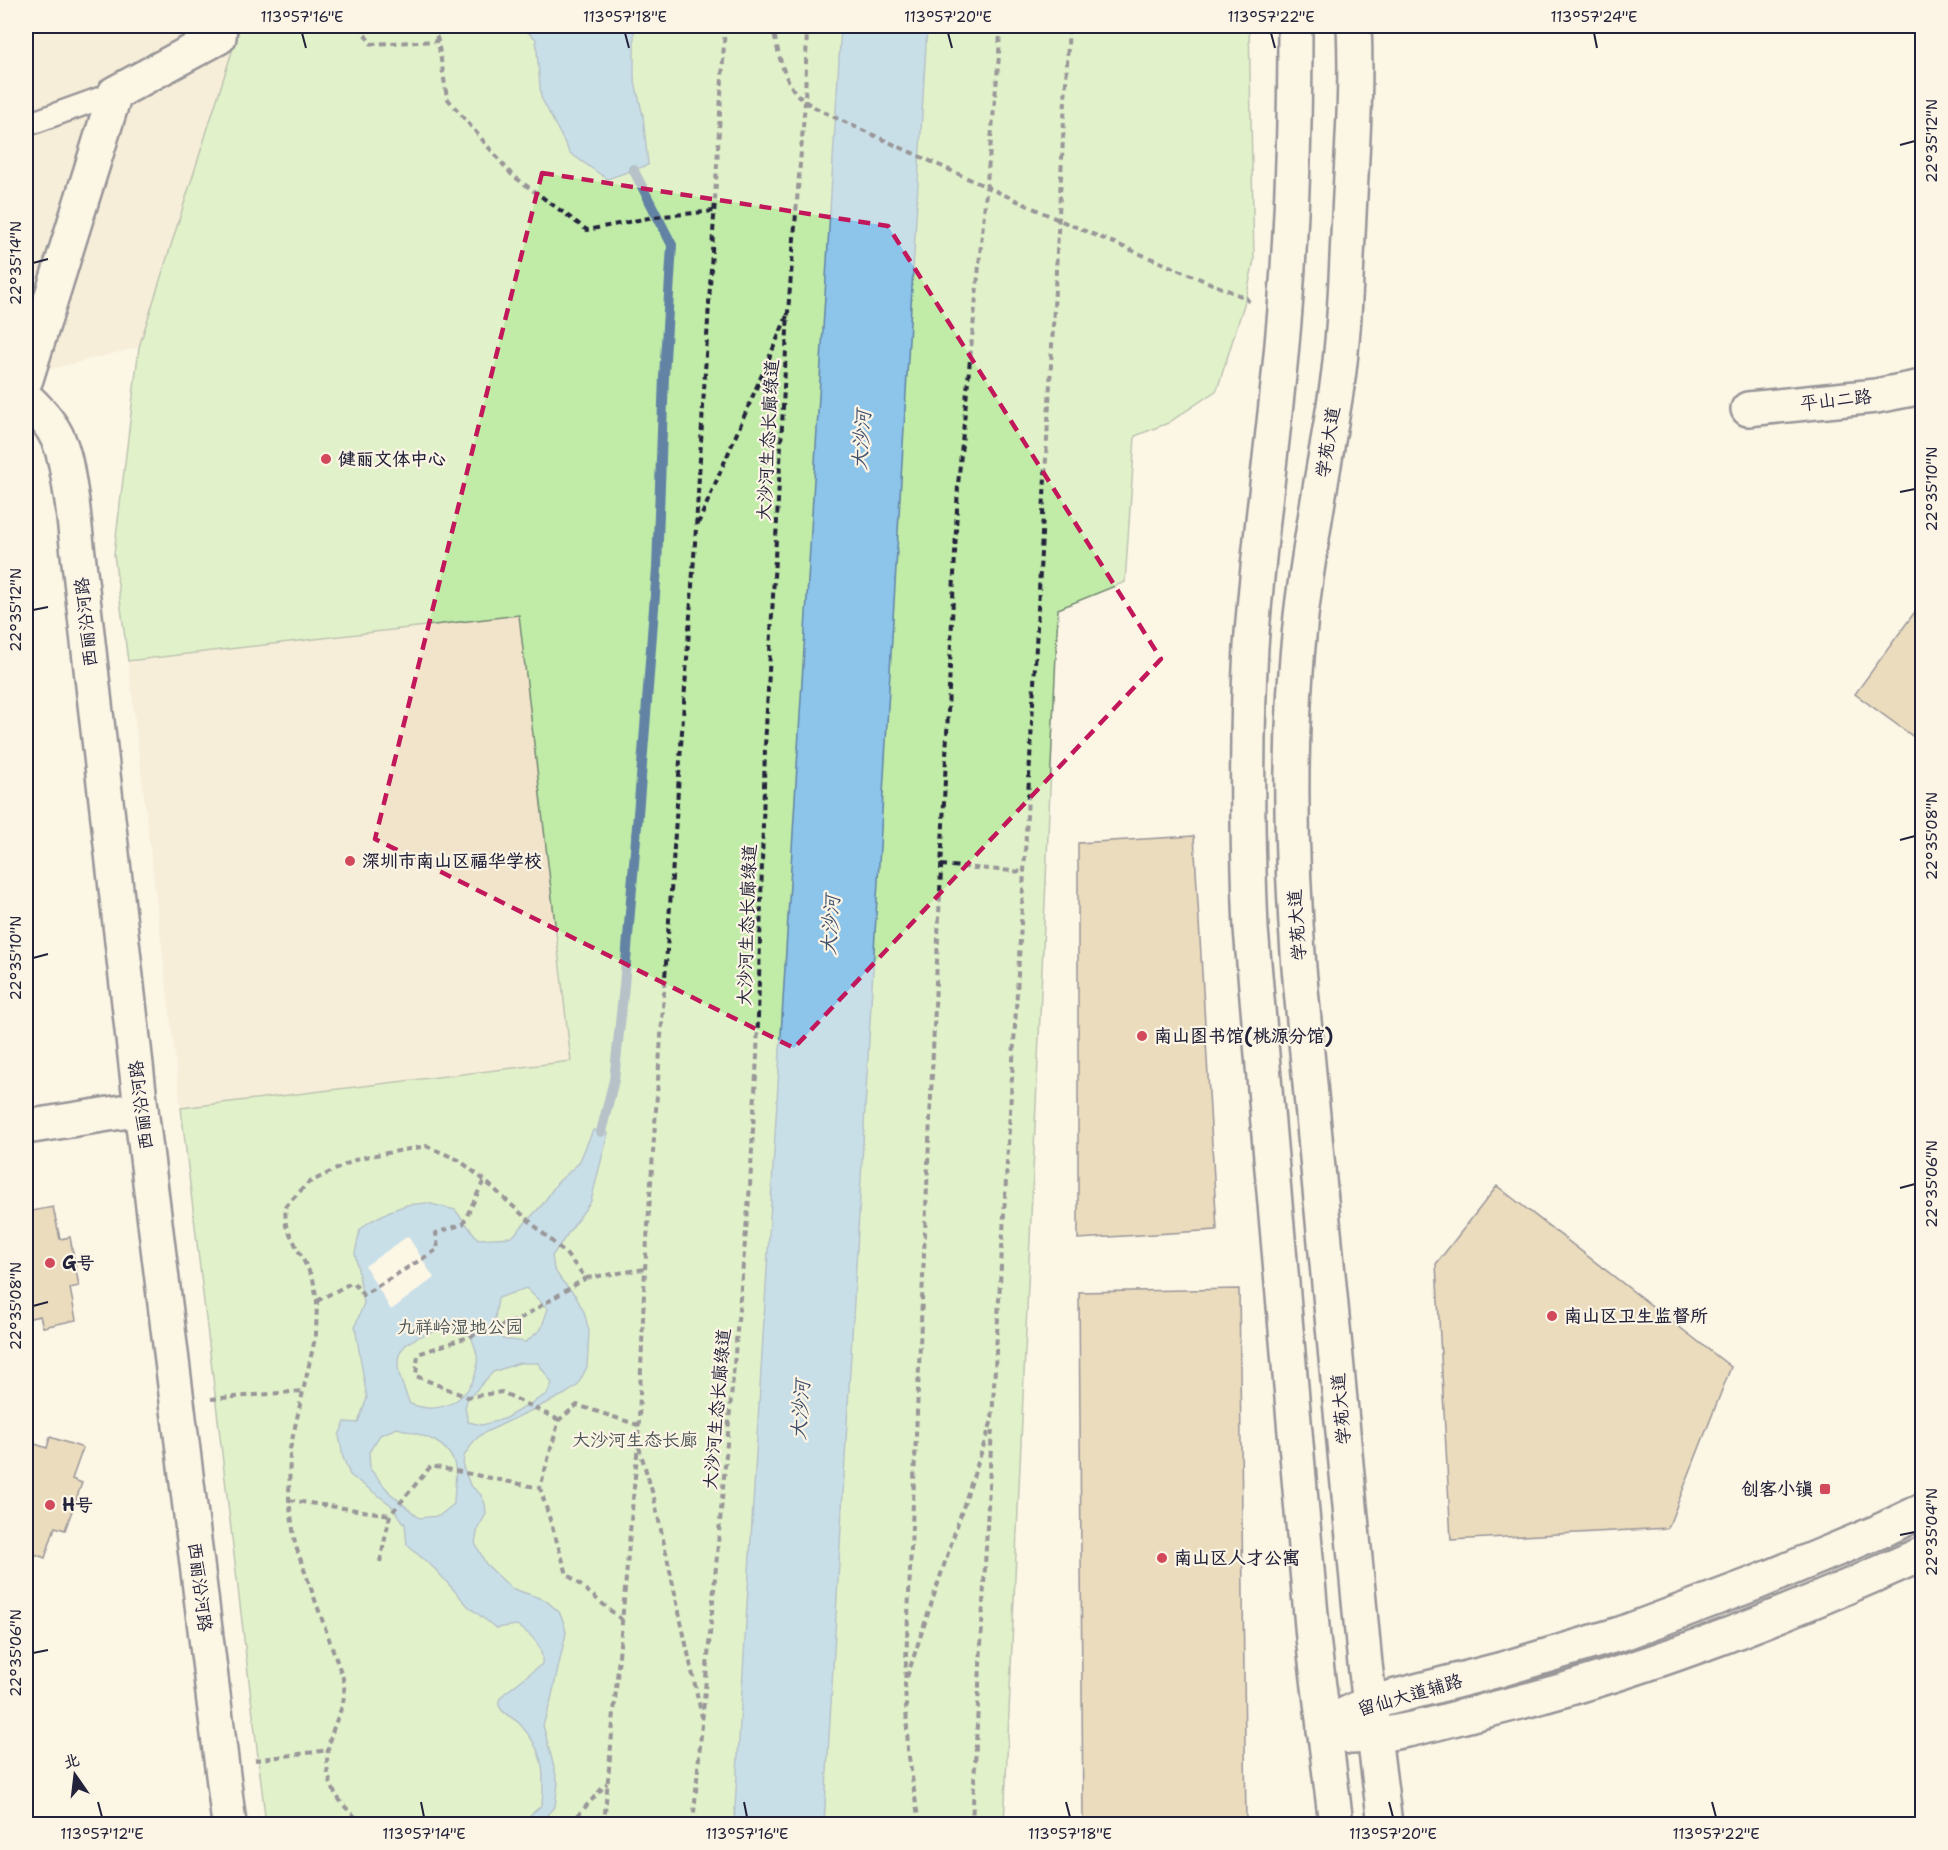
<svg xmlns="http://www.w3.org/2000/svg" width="1948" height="1850" font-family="'Shantell Sans','LXGW WenKai TC',sans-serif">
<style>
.built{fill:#f1e4ca}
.green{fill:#c1eca8;stroke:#728772;stroke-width:1.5}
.water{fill:#8cc4ea;stroke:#6283a4;stroke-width:1.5;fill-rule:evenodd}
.pier{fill:#fcf5e5}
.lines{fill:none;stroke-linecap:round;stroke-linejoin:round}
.stream{stroke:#6283a4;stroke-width:10}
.building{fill:#d6bc8c;stroke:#22223b;stroke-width:1.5}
.lane-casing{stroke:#22223b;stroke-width:26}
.street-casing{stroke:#22223b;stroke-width:38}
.secondary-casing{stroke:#22223b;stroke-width:38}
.path{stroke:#22223b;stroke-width:4;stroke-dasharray:6 4.5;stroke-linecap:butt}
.lane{stroke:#fcf5e5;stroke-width:21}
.street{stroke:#fcf5e5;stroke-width:33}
.secondary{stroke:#fcf5e5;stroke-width:33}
.marked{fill:none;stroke:#c2185b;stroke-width:4.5;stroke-dasharray:12 8;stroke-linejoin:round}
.ticks{fill:none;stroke:#22223b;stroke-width:2}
.poi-dot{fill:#d1495b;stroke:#fcf5e5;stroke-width:2}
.labels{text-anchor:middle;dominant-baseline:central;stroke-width:4.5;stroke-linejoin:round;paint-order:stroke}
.street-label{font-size:18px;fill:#22223b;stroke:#fcf5e5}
.poi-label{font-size:18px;font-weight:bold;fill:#22223b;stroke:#fcf5e5;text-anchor:start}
.park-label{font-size:18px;fill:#4a5456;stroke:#fcf5e5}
.water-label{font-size:20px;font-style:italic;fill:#425370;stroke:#fcf5e5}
.neatline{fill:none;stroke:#22223b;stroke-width:2}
.ticks-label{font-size:15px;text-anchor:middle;fill:#22223b}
</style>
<rect width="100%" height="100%" fill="#fcf5e5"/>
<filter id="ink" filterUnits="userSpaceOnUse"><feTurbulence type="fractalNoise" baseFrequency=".0167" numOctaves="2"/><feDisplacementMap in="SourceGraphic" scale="12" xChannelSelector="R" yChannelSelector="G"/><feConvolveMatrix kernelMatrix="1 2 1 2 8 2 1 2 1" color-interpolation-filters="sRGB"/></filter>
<g filter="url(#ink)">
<g class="built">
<polygon points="26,26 235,26 240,28 139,347 26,375"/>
<polygon points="519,614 571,1061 181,1108 128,661"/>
</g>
<polygon class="green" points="240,26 1249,26 1254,260 1246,298 1217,390 1168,423 1135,436 1125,582 1058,609 1004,1824 266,1824 181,1108 571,1061 519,615 128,661 114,554 139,347"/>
<g class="water">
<polygon points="520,26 634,26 634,78 643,116 648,165 607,179 570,153 541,97 536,39"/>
<polygon points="841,26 927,26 824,1824 734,1824"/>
<path d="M593 1130 608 1133 591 1201 552 1256 554 1269 562 1281 575 1295 584 1312 589 1331 587 1367 577 1386 565 1394 482 1434 474 1441 464 1456 463 1467 470 1485 481 1495 485 1504 486 1514 478 1528 475 1543 486 1564 511 1588 545 1600 559 1612 564 1623 566 1633 550 1704 543 1725 558 1783 555 1806 544 1819 543 1824H520L542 1805C545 1770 544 1750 519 1723 514 1718 505 1715 501 1709 496 1702 500 1698 505 1693L542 1664C544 1645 531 1635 517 1625L496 1628 469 1607 435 1569 407 1545 405 1524 390 1504 350 1475 343 1457 339 1435 345 1422 358 1423 367 1398 355 1326 364 1303 355 1253 360 1230 369 1222 390 1211 407 1205 427 1203 455 1210 478 1239 512 1237 542 1205 557 1183 579 1163ZM526 1288 548 1309 541 1329 526 1342 502 1339 495 1318 498 1298ZM458 1328 471 1336C473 1342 476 1349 477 1355 480 1382 461 1406 433 1408 426 1409 417 1406 410 1404 405 1391 398 1377 398 1363 397 1337 439 1329 458 1328ZM519 1363H538L552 1383 547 1394 504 1419 482 1425 468 1422 465 1408 467 1400 481 1385 493 1372ZM397 1428C419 1434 449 1440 455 1466 457 1477 454 1493 454 1504L439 1516 419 1518 390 1493 370 1469 369 1452 380 1435Z"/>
</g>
<polygon class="pier" points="408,1236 434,1278 391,1310 365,1266"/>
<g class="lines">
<polyline class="stream" points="601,1132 614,1080 624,986 645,728 657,568 664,376 672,245 633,169"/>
</g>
<g class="building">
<polygon points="1922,602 1922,743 1855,694"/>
<polygon points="1194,836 1217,1230 1078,1239 1078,843"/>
<polygon points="1497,1186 1731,1367 1668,1528 1451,1540 1436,1264"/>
<polygon points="53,1207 60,1239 70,1237 79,1286 70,1288 76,1320 43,1327 40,1316 26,1319 26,1212"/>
<polygon points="1239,1289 1246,1824 1083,1824 1079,1292"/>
<polygon points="50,1437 83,1448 72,1479 82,1483 65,1530 55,1527 45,1558 26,1551 26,1462 32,1443 47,1448"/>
</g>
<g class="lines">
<defs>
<polyline id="lane" points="26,125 115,93"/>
<g id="street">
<polyline points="26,379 115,93 219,37 220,26"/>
<path d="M26 398C64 433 64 452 72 501L141 1109 229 1824"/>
<polyline points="1748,409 1876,396 1922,387"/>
<polyline points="26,1127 141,1109"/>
</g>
<g id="secondary">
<path d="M1295 26C1295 132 1292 238 1282 344 1273 445 1258 545 1251 647 1246 741 1247 835 1251 929L1313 1638 1336 1824"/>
<path d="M1354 26C1357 89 1352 152 1349 215 1346 272 1345 330 1337 386 1325 463 1310 539 1301 616 1288 732 1290 851 1299 968L1365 1664 1385 1824"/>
<polyline points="1324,1730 1346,1714 1369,1703 1499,1670 1623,1633 1756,1583 1878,1532 1922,1511"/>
<path d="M1352 1737C1392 1736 1433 1724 1472 1714 1628 1678 1777 1619 1922 1554"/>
</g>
</defs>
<use href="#lane" class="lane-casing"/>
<use href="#street" class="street-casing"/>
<use href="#secondary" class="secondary-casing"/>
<g class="path">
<polyline points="359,26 371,44 438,41 447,98 512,175 587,230 654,217 714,211"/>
<polyline points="433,26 438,41"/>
<path d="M772 26C779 51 782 86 806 102 815 108 826 113 836 118L1059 220 1246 298 1249 302"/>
<polyline points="698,524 787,316"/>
<polyline points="941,865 1024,872"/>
<polyline points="317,1301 353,1282 363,1295 438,1249 436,1233 463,1224 484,1180"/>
<polyline points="211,1399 303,1391"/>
<polyline points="559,1420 502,1392 467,1397 416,1376 418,1354 518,1320 586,1278"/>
<polyline points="639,1447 654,1498 702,1717"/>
<polyline points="289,1500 390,1515"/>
<polyline points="380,1562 390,1515 431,1466 540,1488"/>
<polyline points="622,1620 567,1574 540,1488 559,1420 577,1405 638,1425"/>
<polyline points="907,1677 992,1420 1024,872 1069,26"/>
<polyline points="255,1760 329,1750"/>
<path d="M364 1824C328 1796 319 1770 334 1727 341 1708 347 1700 343 1678L295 1544 289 1500 290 1449 316 1334 317 1301 313 1279 286 1226 285 1207 308 1183 359 1158 426 1146 459 1160 484 1180 566 1254 586 1278 645 1269"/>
<polyline points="570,1824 607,1783"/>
<polyline points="604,1824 638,1443 645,1269 696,528 725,26"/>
<polyline points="693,1824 750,1186 757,1056 765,747 788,312 805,102 807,26"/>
<polyline points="919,1824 908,1750 905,1684 958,485 999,56 1000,26"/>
<polyline points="972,1824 992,1427"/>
</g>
<use href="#lane" class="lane"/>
<use href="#street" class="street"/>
<use href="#secondary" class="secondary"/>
</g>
</g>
<path d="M0 0H1948V1850H0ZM542 173 888 226 1161 659 794 1048 375 839Z" fill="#fcf5e5" fill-opacity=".55" fill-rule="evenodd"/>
<path class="marked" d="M542 173 888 226 1161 659 794 1048 375 839Z"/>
<path class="ticks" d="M302 33 306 48M625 33 629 48M948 33 952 48M1271 33 1275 48M1594 33 1597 48M1900 145 1915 141M33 263 48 259M1900 492 1915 489M33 610 48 607M1900 840 1915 836M33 958 48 954M1900 1188 1915 1184M33 1306 48 1302M1900 1535 1915 1532M33 1653 48 1650M98 1802 102 1817M421 1802 424 1817M744 1802 747 1817M1066 1802 1070 1817M1389 1802 1393 1817M1712 1802 1716 1817"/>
<g class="poi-dot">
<circle cx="326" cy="459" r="6"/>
<circle cx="350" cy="861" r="6"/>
<circle cx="1142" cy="1036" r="6"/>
<circle cx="50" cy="1263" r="6"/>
<circle cx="1552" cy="1316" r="6"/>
<rect x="1819" y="1483" width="12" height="12" rx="3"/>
<circle cx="50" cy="1505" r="6"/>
<circle cx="1162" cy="1558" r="6"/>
</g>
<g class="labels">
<g class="street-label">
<text transform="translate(1836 400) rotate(-6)">平山二路</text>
<text transform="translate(768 440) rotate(-87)">大沙河生态长廊绿道</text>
<text transform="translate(1328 442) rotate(-81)">学苑大道</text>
<text transform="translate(86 622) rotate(-96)">西丽沿河路</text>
<text transform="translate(747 925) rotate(-88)">大沙河生态长廊绿道</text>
<text transform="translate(1297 925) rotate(-94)">学苑大道</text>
<text transform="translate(141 1105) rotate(-97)">西丽沿河路</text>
<text transform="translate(717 1409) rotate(-85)">大沙河生态长廊绿道</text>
<text transform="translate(1341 1409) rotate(-95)">学苑大道</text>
<text transform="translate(200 1587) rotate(83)">西丽沿河路</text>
<text transform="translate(1410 1695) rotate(-16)">留仙大道辅路</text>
</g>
<g class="poi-label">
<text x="338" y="459">健丽文体中心</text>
<text x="362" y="861">深圳市南山区福华学校</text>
<text x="1154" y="1036">南山图书馆(桃源分馆)</text>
<text x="62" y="1263">G号</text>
<text x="1564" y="1316">南山区卫生监督所</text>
<text x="1813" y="1489" text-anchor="end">创客小镇</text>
<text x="62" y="1505">H号</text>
<text x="1174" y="1558">南山区人才公寓</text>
</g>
<g class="park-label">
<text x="460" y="1327">九祥岭湿地公园</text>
<text x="635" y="1440">大沙河生态长廊</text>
</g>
<g class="water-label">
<text transform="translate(861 440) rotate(-86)">大沙河</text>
<text transform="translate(830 925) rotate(-86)">大沙河</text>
<text transform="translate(800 1410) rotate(-86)">大沙河</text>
</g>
</g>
<rect width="1948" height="1850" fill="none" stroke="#fcf5e5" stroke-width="66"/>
<g transform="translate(75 1775) rotate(346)" stroke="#fcf5e5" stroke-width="4.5" paint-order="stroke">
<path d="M0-4.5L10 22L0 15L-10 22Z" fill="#22223b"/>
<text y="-9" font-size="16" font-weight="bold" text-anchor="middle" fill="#22223b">北</text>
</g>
<rect x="33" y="33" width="1882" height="1784" class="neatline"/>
<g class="ticks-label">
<text x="302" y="22">113°57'16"E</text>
<text x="625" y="22">113°57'18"E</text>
<text x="948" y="22">113°57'20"E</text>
<text x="1271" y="22">113°57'22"E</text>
<text x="1594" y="22">113°57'24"E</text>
<text transform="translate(1932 141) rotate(-90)" y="5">22°35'12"N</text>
<text transform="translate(16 263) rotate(-90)" y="5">22°35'14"N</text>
<text transform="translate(1932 489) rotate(-90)" y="5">22°35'10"N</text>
<text transform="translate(16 610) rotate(-90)" y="5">22°35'12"N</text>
<text transform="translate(1932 836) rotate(-90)" y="5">22°35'08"N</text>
<text transform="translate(16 958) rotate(-90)" y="5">22°35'10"N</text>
<text transform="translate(1932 1184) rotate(-90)" y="5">22°35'06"N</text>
<text transform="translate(16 1306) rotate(-90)" y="5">22°35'08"N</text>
<text transform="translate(1932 1532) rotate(-90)" y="5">22°35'04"N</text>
<text transform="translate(16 1653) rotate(-90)" y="5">22°35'06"N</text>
<text x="102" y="1839">113°57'12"E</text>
<text x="424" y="1839">113°57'14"E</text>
<text x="747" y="1839">113°57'16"E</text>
<text x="1070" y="1839">113°57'18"E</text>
<text x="1393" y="1839">113°57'20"E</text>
<text x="1716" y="1839">113°57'22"E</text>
</g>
</svg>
